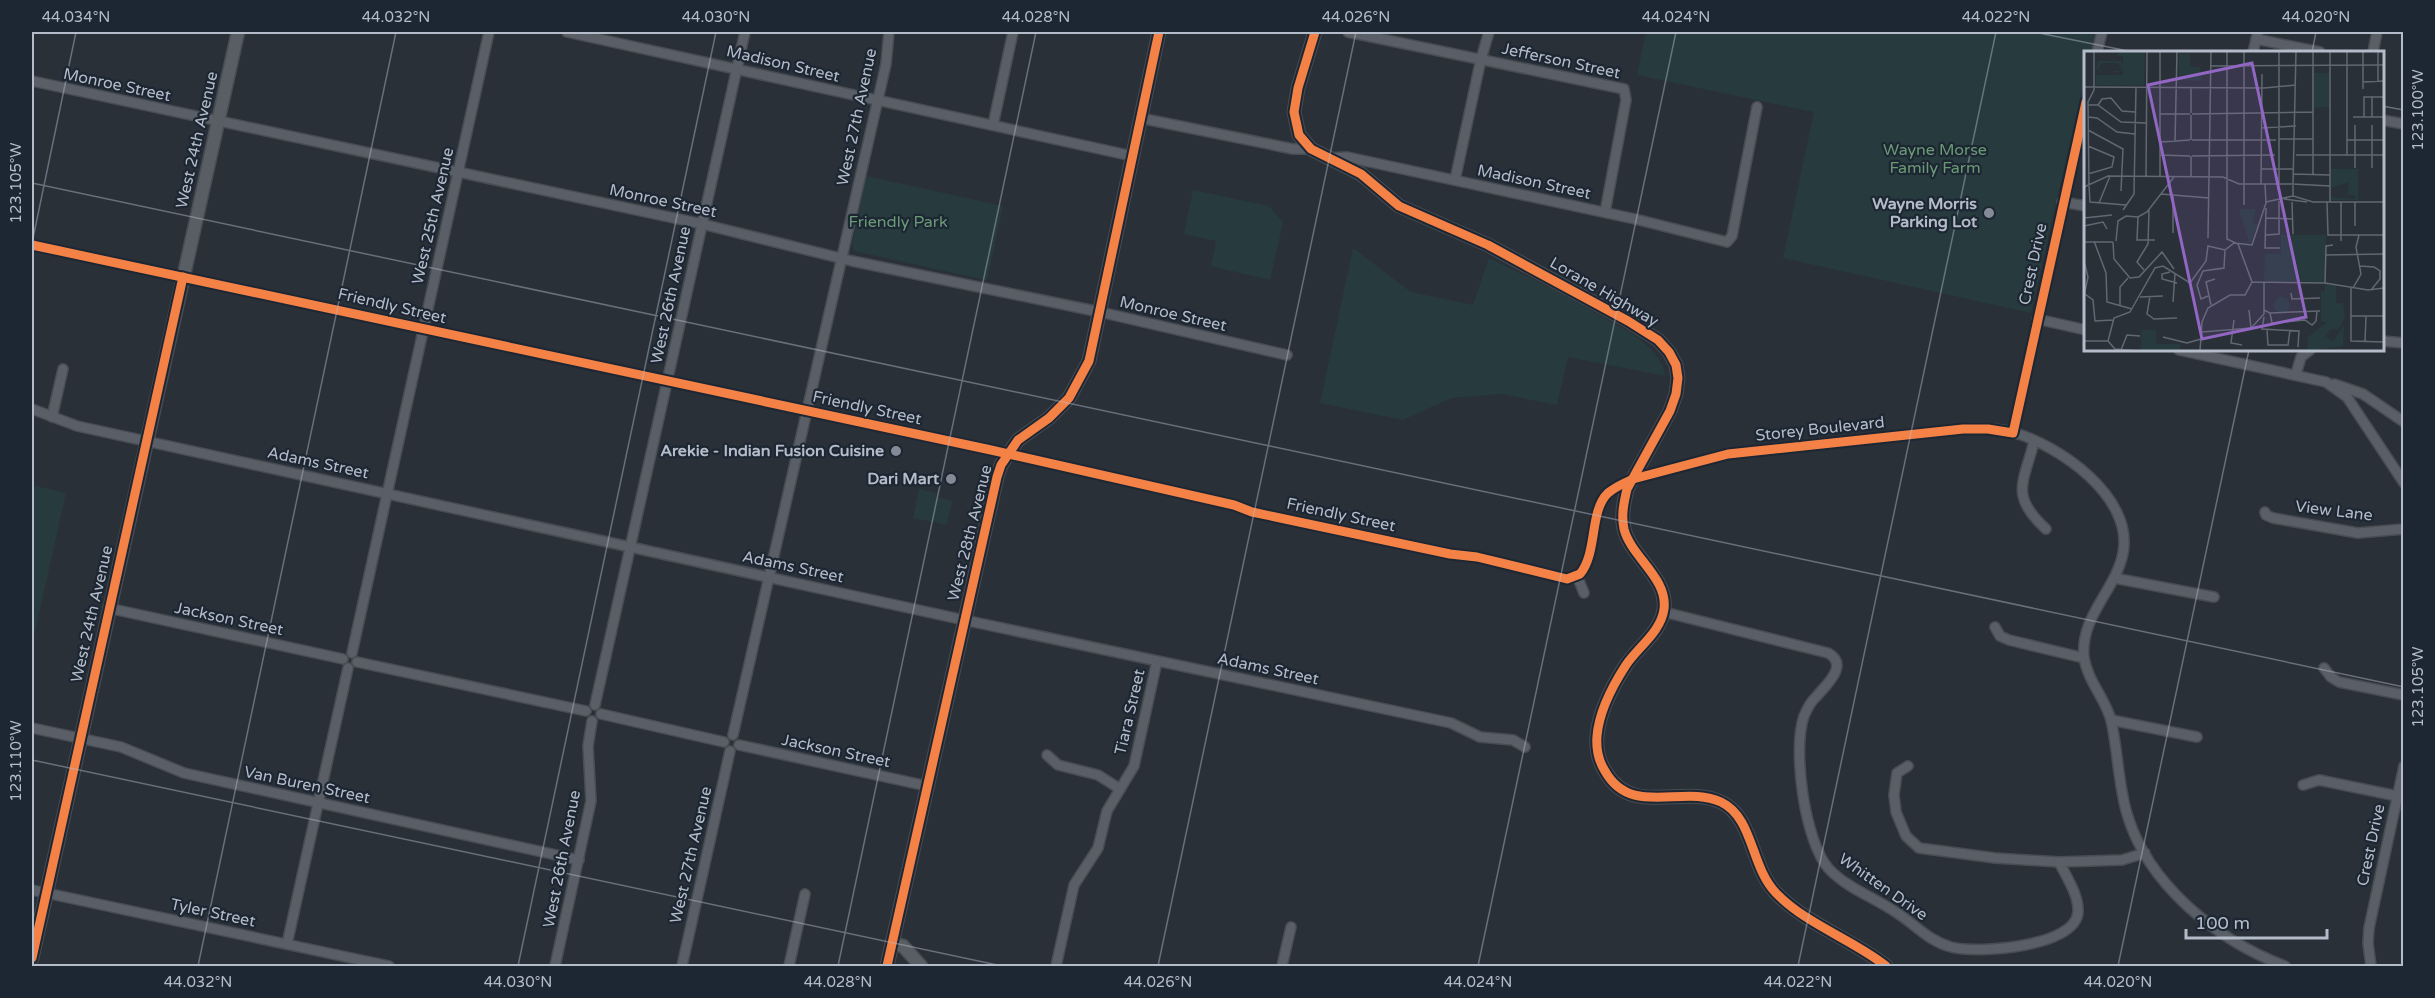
<svg xmlns="http://www.w3.org/2000/svg" width="2435" height="998" font-family="'Varela Round',sans-serif">
<style>
.green{fill:#273a3e}
.lines{fill:none;stroke-linecap:round;stroke-linejoin:round}
.street-casing{stroke:#484c53;stroke-width:12}
.secondary-casing{stroke:#484c53;stroke-width:15}
.street{stroke:#5a5e66;stroke-width:9}
.secondary{stroke:#595d64;stroke-width:12}
.cycleway-casing{stroke:#1d2633;stroke-width:13}
.cycleway{stroke:#f48246;stroke-width:9}
.ticks{fill:none;stroke:#b4bcc9;stroke-width:1.5;stroke-opacity:0.45}
.poi-dot{fill:#848b96;stroke:#1d2633;stroke-width:2}
.labels{text-anchor:middle;dominant-baseline:central;stroke-width:4.5;stroke-linejoin:round;paint-order:stroke}
.street-label{font-size:16px;fill:#b4bcc9;stroke:#1d2633}
.park-label{font-size:16px;fill:#6b9a76;stroke:#1d2633}
.poi-label{font-size:16px;font-weight:bold;fill:#b4bcc9;stroke:#1d2633;text-anchor:end}
.inset-road{fill:none;stroke:#616872;stroke-width:1.5}
.view{fill:#9266c3;fill-opacity:0.15;stroke:#9266c3;stroke-width:3}
.inset-edge{fill:none;stroke:#b4bcc9;stroke-width:3}
.neatline{fill:none;stroke:#b4bcc9;stroke-width:2}
.ticks-label{font-size:15px;text-anchor:middle;fill:#b4bcc9}
</style>
<rect width="100%" height="100%" fill="#2a3038"/>
<g class="green">
<polygon points="1646,32 2096,32 2091,52 2086,52 2085,77 2031,313 1783,258 1814,112 1637,75"/>
<polygon points="866,176 1003,206 987,280 854,251 852,244"/>
<polygon points="1193,190 1269,206 1283,222 1270,280 1211,266 1216,241 1184,234"/>
<polygon points="1353,248 1411,292 1473,305 1489,258 1557,291 1638,337 1655,353 1663,366 1665,376 1568,357 1557,405 1502,394 1451,398 1403,420 1320,403"/>
<polygon points="32,485 66,493 32,646"/>
<polygon points="919,489 936,493 936,497 952,501 947,525 913,518"/>
</g>
<g class="lines">
<defs>
<g id="street">
<polyline points="567,32 1132,156"/>
<polyline points="1348,32 1624,89 1626,100 1605,212"/>
<polyline points="2256,39 2320,52"/>
<polyline points="2097,52 2102,32"/>
<polyline points="2253,52 2258,32"/>
<polyline points="2373,52 2377,32"/>
<polyline points="32,81 702,224 852,261 1100,312 1287,355"/>
<polyline points="1140,118 1293,149 1311,149"/>
<polyline points="2382,120 2404,124"/>
<polyline points="993,125 1013,32"/>
<polyline points="1329,158 1347,157 1635,219 1727,242 1732,236 1757,107"/>
<polyline points="1455,180 1481,59 1489,32"/>
<polyline points="2062,202 2086,206"/>
<path d="M32 245 991 450 1234 505 1252 512 1450 554 1477 557 1567 579 1580 574C1598 552 1589 511 1608 493 1615 487 1624 483 1633 479L1728 454 1963 429C1979 428 1996 428 2012 432 2059 445 2134 497 2123 553 2116 590 2080 616 2084 657 2087 680 2105 698 2111 720 2118 751 2118 783 2127 814 2148 885 2218 941 2285 966"/>
<polyline points="2037,319 2086,330"/>
<polyline points="2382,341 2404,343"/>
<polyline points="2179,350 2326,382 2347,397 2404,483"/>
<polyline points="2296,374 2301,357 2310,350"/>
<polyline points="2334,384 2363,394 2404,422"/>
<polyline points="32,409 77,426 964,620 1451,723 1480,737 1513,740 1525,747"/>
<polyline points="52,417 63,369"/>
<polyline points="2013,433 2086,102"/>
<path d="M2034 442C2023 484 2010 496 2046 529"/>
<polyline points="2265,512 2266,515 2273,518 2358,533 2404,529"/>
<polyline points="1577,576 1584,593"/>
<polyline points="2114,578 2214,597"/>
<polyline points="108,608 343,659"/>
<path d="M1664 612 1828 653C1850 665 1825 686 1816 697 1810 702 1807 709 1804 716 1792 750 1805 843 1829 869 1847 888 1873 897 1894 911 1914 923 1928 941 1951 947 1977 954 2076 947 2078 912 2079 895 2066 876 2059 862"/>
<polyline points="1995,627 2000,636 2009,640 2084,658"/>
<polyline points="352,653 489,32"/>
<polyline points="357,662 586,711"/>
<polyline points="2324,668 2331,677 2339,682 2404,695"/>
<polyline points="595,705 745,32"/>
<polyline points="601,714 724,742"/>
<polyline points="2111,720 2197,737"/>
<polyline points="32,728 121,747 184,773 579,860"/>
<polyline points="733,735 886,64 889,32"/>
<polyline points="739,745 927,786"/>
<polyline points="1047,755 1058,765 1098,775 1120,789"/>
<polyline points="1908,766 1897,773 1894,795 1896,812 1906,836 1919,848 1995,858 2059,862 2122,860 2145,853"/>
<polyline points="2303,785 2319,780 2397,796"/>
<polyline points="32,890 389,966"/>
<polyline points="287,944 348,668"/>
<polyline points="555,966 591,801 588,746 592,721"/>
<polyline points="682,966 730,751"/>
<polyline points="789,966 805,894"/>
<polyline points="1056,966 1074,885 1098,848 1107,811 1134,766 1157,661"/>
<polyline points="1282,966 1291,927"/>
<polyline points="2371,966 2368,943 2369,928 2404,766"/>
</g>
<g id="secondary">
<path d="M1315 32 1298 88 1294 112 1299 135 1311 149 1361 174 1399 206 1488 245 1628 321 1658 340 1669 352 1676 365 1678 378 1676 394 1670 411 1627 489C1624 502 1621 515 1624 529 1631 557 1668 578 1664 609 1661 632 1638 647 1626 665 1613 685 1599 712 1597 736 1596 749 1598 760 1605 771 1631 818 1683 784 1721 802 1754 818 1750 866 1776 893 1807 925 1852 939 1886 966"/>
<polyline points="892,943 903,946 921,966"/>
<polyline points="32,958 238,32"/>
<polyline points="887,966 997,477 1001,465 1018,440 1049,418 1069,398 1089,361 1159,32"/>
</g>
</defs>
<use href="#street" class="street-casing"/>
<use href="#secondary" class="secondary-casing"/>
<use href="#street" class="street"/>
<use href="#secondary" class="secondary"/>
<defs>
<g id="cycleway">
<path d="M1315 32 1298 88 1294 112 1299 135 1311 149 1361 174 1399 206 1488 245 1628 321 1658 340 1669 352 1676 365 1678 378 1676 394 1670 411 1627 489C1624 502 1621 515 1624 529 1631 557 1668 578 1664 609 1661 632 1638 647 1626 665 1613 685 1599 712 1597 736 1596 749 1598 760 1605 771 1631 818 1683 784 1721 802 1754 818 1750 866 1776 893 1807 925 1852 939 1886 966"/>
<path d="M32 245 991 450 1234 505 1252 512 1450 554 1477 557 1567 579 1580 574C1598 552 1589 511 1608 493 1615 487 1624 483 1633 479L1728 454 1963 429H1988L2013 433 2086 102"/>
<polyline points="32,958 183,277"/>
<polyline points="887,966 997,477 1001,465 1018,440 1049,418 1069,398 1089,361 1159,32"/>
</g>
</defs>
<use href="#cycleway" class="cycleway-casing"/>
<use href="#cycleway" class="cycleway"/>
</g>
<path class="ticks" d="M2034 32 2133 52M2312 52 2316 32M2382 106 2404 110M32 183 2404 687M32 243 76 32M32 760 1002 966M198 966 396 32M518 966 716 32M838 966 1036 32M1158 966 1356 32M1478 966 1676 32M1798 966 1996 32M2118 966 2249 350"/>
<g class="poi-dot">
<circle cx="1989" cy="213" r="6"/>
<circle cx="896" cy="451" r="6"/>
<circle cx="951" cy="479" r="6"/>
</g>
<g class="labels">
<g class="street-label">
<text transform="translate(1561 61) rotate(12)">Jefferson Street</text>
<text transform="translate(783 64) rotate(13)">Madison Street</text>
<text transform="translate(117 85) rotate(12)">Monroe Street</text>
<text transform="translate(857 117) rotate(-78)">West 27th Avenue</text>
<text transform="translate(197 140) rotate(-77)">West 24th Avenue</text>
<text transform="translate(1534 182) rotate(12)">Madison Street</text>
<text transform="translate(663 201) rotate(12)">Monroe Street</text>
<text transform="translate(433 216) rotate(-77)">West 25th Avenue</text>
<text transform="translate(2033 264) rotate(-78)">Crest Drive</text>
<text transform="translate(1604 292) rotate(30)">Lorane Highway</text>
<text transform="translate(671 295) rotate(-78)">West 26th Avenue</text>
<text transform="translate(392 306) rotate(13)">Friendly Street</text>
<text transform="translate(1173 314) rotate(13)">Monroe Street</text>
<text transform="translate(867 408) rotate(12)">Friendly Street</text>
<text transform="translate(1820 429) rotate(-6)">Storey Boulevard</text>
<text transform="translate(318 463) rotate(12)">Adams Street</text>
<text transform="translate(2334 511) rotate(7)">View Lane</text>
<text transform="translate(1341 515) rotate(12)">Friendly Street</text>
<text transform="translate(970 533) rotate(-76)">West 28th Avenue</text>
<text transform="translate(793 567) rotate(12)">Adams Street</text>
<text transform="translate(92 614) rotate(-77)">West 24th Avenue</text>
<text transform="translate(229 619) rotate(12)">Jackson Street</text>
<text transform="translate(1268 669) rotate(12)">Adams Street</text>
<text transform="translate(1130 712) rotate(-77)">Tiara Street</text>
<text transform="translate(836 751) rotate(12)">Jackson Street</text>
<text transform="translate(307 785) rotate(12)">Van Buren Street</text>
<text transform="translate(2371 845) rotate(-78)">Crest Drive</text>
<text transform="translate(691 855) rotate(-77)">West 27th Avenue</text>
<text transform="translate(562 859) rotate(-79)">West 26th Avenue</text>
<text transform="translate(1883 887) rotate(35)">Whitten Drive</text>
<text transform="translate(213 913) rotate(12)">Tyler Street</text>
</g>
<g class="park-label">
<text x="1935" y="150">Wayne Morse<tspan x="1935" dy="18">Family Farm</tspan></text>
<text x="898" y="222">Friendly Park</text>
</g>
<g class="poi-label">
<text x="1977" y="204">Wayne Morris<tspan x="1977" dy="18">Parking Lot</tspan></text>
<text x="884" y="451">Arekie - Indian Fusion Cuisine</text>
<text x="939" y="479">Dari Mart</text>
</g>
</g>
<g transform="translate(2084 51)">
<rect width="300" height="300" fill="#2a3038"/>
<path d="M36 0H61L60 34H12V24H39V19L18 22 12 17 14 10H38L39 14V5H33ZM18 12H33L38 17 34 21H18L14 17ZM106 2V15L116 16 118 30 95 29V3ZM229 22H245V56H229ZM247 118H274V149H247V146L271 148 270 144H264L265 131 247 137ZM155 158H172L169 172 174 173 166 194ZM197 184H242L240 231 180 230 181 203H197ZM241 232 252 234V252H259L261 265 255 278H247L241 285 249 290 260 274 259 295 223 300 224 286 243 271 237 270V240H241ZM190 254a8 8 0 1 1 16 0a8 8 0 1 1-16 0ZM57 279H72V293H96V300H57Z" fill="#273a3e" fill-rule="evenodd"/>
<path class="inset-road" d="M195 0V133M212 0 209 133 246 135M229 0V124M246 0V151M263 0V104M294 0V30M127 15 300 14M279 31 300 30M0 36 180 37 212 34M279 38V0M288 46V66M4 54H14L37 71 62 72M14 54 18 48 27 47 38 60 51 61M107 62V37M76 63H106M108 63 229 61M4 66 13 67 33 81 51 83M269 66H300M280 66V46H300M271 74V117M288 74V117M177 77 212 75M4 79 39 98 37 140M195 88H229M107 89V64M108 89H192M263 89H300M76 90V0M77 91 106 89M91 91 93 0M4 95 30 106 28 116 4 123M76 104 106 105M212 104H300M108 105 191 104M177 118H209M209 123 246 124M62 125 63 0M76 126V92M107 126V105M177 133 178 23M5 135 4 51 10 39V0M5 135 6 151 42 154M0 136 24 125 139 126 155 133H209V145L229 151H300M77 143 125 147M89 144V182M200 148 223 151M182 151 209 145M208 151 209 183M243 151 244 184H300M257 151V190M271 151V175M15 152 26 125M160 154V0M182 157 181 197H196M39 159 50 143 52 36M54 166 53 189H71M0 167 28 164M182 167 209 168M0 175 19 171 23 178M182 184 195 183V150M124 187 127 0M10 190 22 222 23 251 48 258M32 190 34 170 42 165 54 166 63 161 90 126M0 191H29M29 191 30 208 46 227 55 226 78 201 90 218M241 204 300 203M0 210 4 226 0 245M276 215 290 216 296 220V228L287 239M60 219 53 211 64 193 65 159M86 221 78 223V228L93 232M168 231 241 232 284 239 300 237M241 232 242 195 249 194M267 236V290L300 291M269 237 277 223 272 196 275 184M207 242 208 248 236 247M1 243 9 249 11 270 29 269M66 245 63 263 70 268 93 267M124 245 117 248 113 234 119 220 140 217 141 199M56 246 79 245M89 251 91 223M36 254V236L44 227M127 254 122 231 131 228M165 259 167 277M180 259 186 262 188 272 221 269 228 274 232 270 233 260M186 262 236 260M267 265H300M180 266 178 278 215 280 214 296M150 269 147 292 158 294M183 279 184 294H204L206 279M118 281 167 277 180 263V231M79 286 103 292 117 288M0 290H24M24 290 30 267 46 261 71 217 79 215 106 232 122 210 124 195 141 199 150 192 168 194 182 152 181 133M24 290 31 298 53 300M281 291 282 265M37 299 43 284 56 285M116 300 118 271 124 257 146 244H161L168 231 154 193 143 188V0"/>
<path class="view" d="M168 12 222 266 118 288 64 34Z"/>
<rect width="300" height="300" class="inset-edge"/>
</g>
<rect width="2435" height="998" fill="none" stroke="#1d2633" stroke-width="66"/>
<path d="M2186 929v9h141v-9" fill="none" stroke="#b4bcc9" stroke-width="3"/>
<text x="2195" y="929" font-size="18" fill="#b4bcc9" stroke="#1d2633" stroke-width="4.5" paint-order="stroke">100 m</text>
<rect x="33" y="33" width="2369" height="932" class="neatline"/>
<g class="ticks-label">
<text x="76" y="22">44.034°N</text>
<text x="396" y="22">44.032°N</text>
<text x="716" y="22">44.030°N</text>
<text x="1036" y="22">44.028°N</text>
<text x="1356" y="22">44.026°N</text>
<text x="1676" y="22">44.024°N</text>
<text x="1996" y="22">44.022°N</text>
<text x="2316" y="22">44.020°N</text>
<text transform="translate(2418 110) rotate(-90)" y="5">123.100°W</text>
<text transform="translate(16 183) rotate(-90)" y="5">123.105°W</text>
<text transform="translate(2418 687) rotate(-90)" y="5">123.105°W</text>
<text transform="translate(16 761) rotate(-90)" y="5">123.110°W</text>
<text x="198" y="987">44.032°N</text>
<text x="518" y="987">44.030°N</text>
<text x="838" y="987">44.028°N</text>
<text x="1158" y="987">44.026°N</text>
<text x="1478" y="987">44.024°N</text>
<text x="1798" y="987">44.022°N</text>
<text x="2118" y="987">44.020°N</text>
</g>
</svg>
